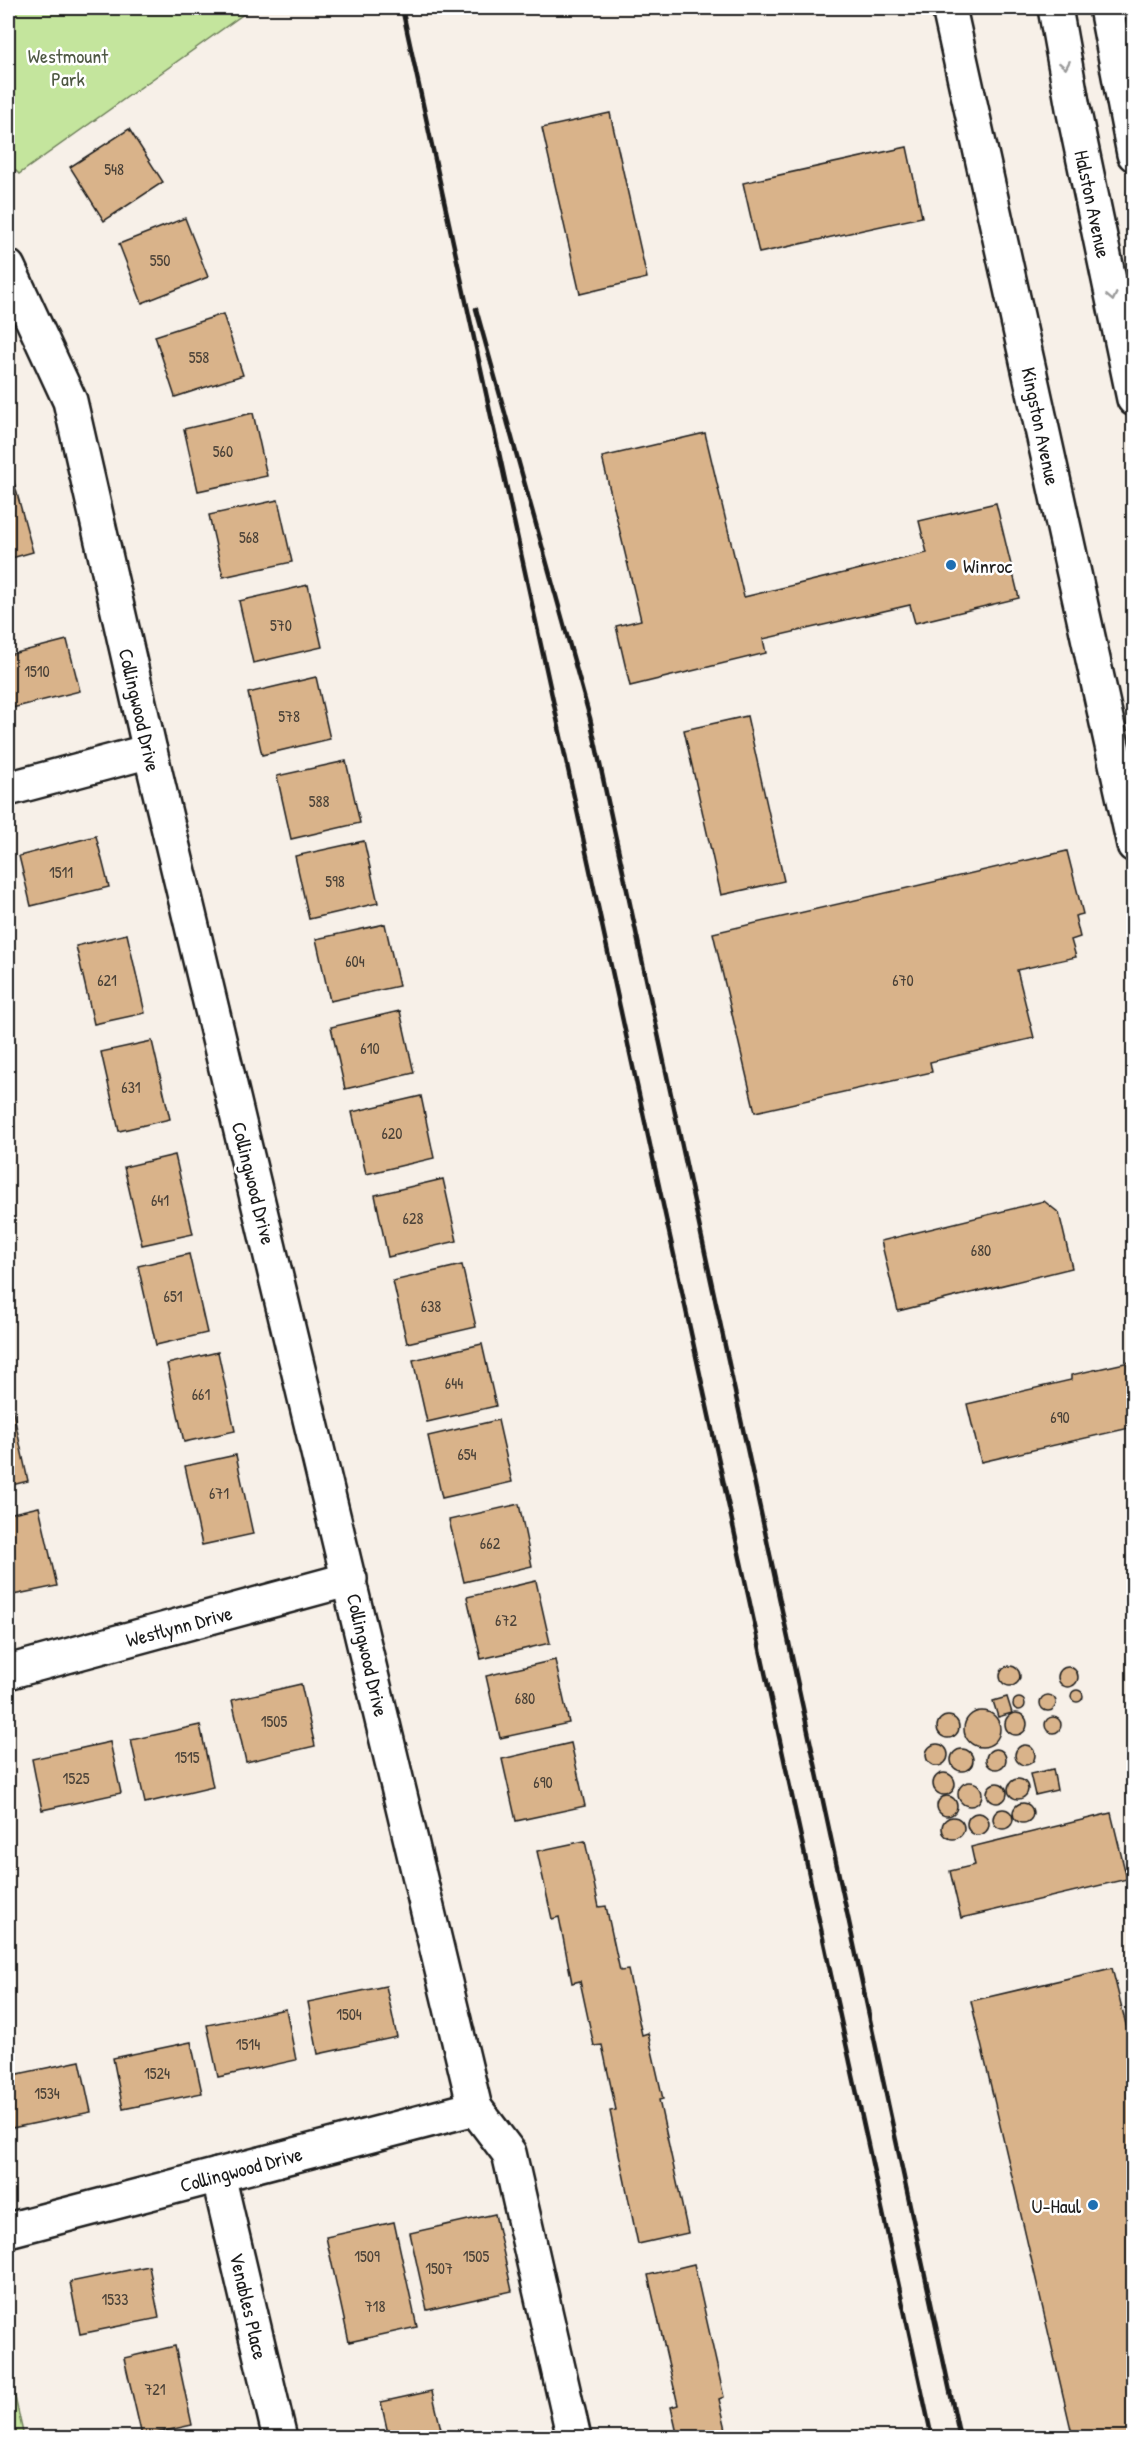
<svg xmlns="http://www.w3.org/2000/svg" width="1141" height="2445" font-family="'Patrick Hand',sans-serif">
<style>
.green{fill:#c4e59d;stroke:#70805c;stroke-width:1.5}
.building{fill:#d9b38a;stroke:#1c1c1c;stroke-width:1.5}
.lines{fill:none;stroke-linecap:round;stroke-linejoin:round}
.minor-casing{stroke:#1c1c1c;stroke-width:38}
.major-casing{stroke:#1c1c1c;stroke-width:38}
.path{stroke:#1c1c1c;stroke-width:4;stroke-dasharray:6 4.5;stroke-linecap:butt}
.minor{stroke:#fff;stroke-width:33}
.major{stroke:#fff;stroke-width:33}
.rail{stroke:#1c1c1c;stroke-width:4.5}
.oneway{stroke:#999}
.poi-dot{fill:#1f6fb2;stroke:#fff;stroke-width:2}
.labels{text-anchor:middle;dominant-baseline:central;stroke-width:5;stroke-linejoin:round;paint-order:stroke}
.number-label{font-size:16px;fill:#4b4238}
.park-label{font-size:20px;fill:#4e5843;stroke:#fff}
.street-label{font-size:20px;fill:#1c1c1c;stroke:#fff}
.poi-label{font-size:20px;fill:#1c1c1c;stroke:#fff;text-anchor:start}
</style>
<rect width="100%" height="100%" fill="#f7f0e8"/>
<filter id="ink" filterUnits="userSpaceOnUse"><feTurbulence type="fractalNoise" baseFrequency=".0167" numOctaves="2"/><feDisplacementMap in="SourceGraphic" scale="12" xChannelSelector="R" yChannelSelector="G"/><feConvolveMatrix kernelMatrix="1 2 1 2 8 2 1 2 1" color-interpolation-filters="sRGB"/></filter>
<g filter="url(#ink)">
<g class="green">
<polygon points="8,8 252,8 19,174 8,163"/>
<polygon points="8,2366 24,2437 8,2437"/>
</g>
<g class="building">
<polygon points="610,113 647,278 580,294 542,128"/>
<polygon points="129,129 163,182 104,221 70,167"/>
<polygon points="907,147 922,217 759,253 743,183"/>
<polygon points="185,218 208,277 142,303 119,244"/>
<polygon points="223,314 243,375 175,397 155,336"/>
<polygon points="253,413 267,476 198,491 184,429"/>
<polygon points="705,433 744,597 927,553 919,521 996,503 1019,598 915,623 910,605 763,639 766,653 630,686 616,626 641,620 602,457"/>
<polygon points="12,475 33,552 8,559 8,476"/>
<polygon points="278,500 292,562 223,577 209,515"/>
<polygon points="308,585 322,647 253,663 239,601"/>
<polygon points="67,640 80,691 8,709 8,655"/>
<polygon points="316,677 330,739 262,755 248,693"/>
<polygon points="747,716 784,881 721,895 684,730"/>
<polygon points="346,761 360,823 291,839 277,776"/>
<polygon points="96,836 109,887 31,906 19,856"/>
<polygon points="364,841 378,903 309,919 295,856"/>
<polygon points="1067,851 1083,914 1075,916 1080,937 1071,940 1076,957 1017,970 1034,1038 930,1062 932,1072 755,1112 713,933"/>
<polygon points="385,924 399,986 330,1001 316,939"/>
<polygon points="127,934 145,1013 94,1024 76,946"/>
<polygon points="400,1011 414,1073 345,1089 331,1027"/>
<polygon points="152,1041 170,1119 119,1131 101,1052"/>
<polygon points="421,1096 434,1158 366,1174 352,1112"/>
<polygon points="175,1155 193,1234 142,1245 124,1167"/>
<polygon points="443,1179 457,1241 388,1257 375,1195"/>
<polygon points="1044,1201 1059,1213 1072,1268 898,1311 881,1241"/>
<polygon points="8,1250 15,1283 8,1285"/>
<polygon points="189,1254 207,1333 156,1345 138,1266"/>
<polygon points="462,1265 476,1327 407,1343 393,1281"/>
<polygon points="482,1344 496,1406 427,1422 413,1360"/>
<polygon points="218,1352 235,1431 184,1442 167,1364"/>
<polygon points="1134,1361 1134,1427 981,1462 967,1404 1071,1380 1071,1375"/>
<polygon points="11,1402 28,1481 8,1486 8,1403"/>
<polygon points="498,1420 512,1482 442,1498 428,1436"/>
<polygon points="236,1455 253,1534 202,1545 185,1466"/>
<polygon points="519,1504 532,1566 464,1582 449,1520"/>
<polygon points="39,1507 57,1586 8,1596 8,1514"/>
<polygon points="536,1581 550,1643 481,1659 467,1597"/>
<polygon points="555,1660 569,1723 500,1738 486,1676"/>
<circle cx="1010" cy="1676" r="10"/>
<circle cx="1068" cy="1677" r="10"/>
<polygon points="301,1684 315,1746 246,1762 232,1700"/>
<circle cx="1077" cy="1696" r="6"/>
<circle cx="1048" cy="1703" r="8"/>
<polygon points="1007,1697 1012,1713 998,1717 993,1701"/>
<circle cx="1019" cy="1704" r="6"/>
<circle cx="982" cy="1729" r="18"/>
<circle cx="1016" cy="1724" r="11"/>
<circle cx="948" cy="1727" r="11"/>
<circle cx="1053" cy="1725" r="8"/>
<polygon points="200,1725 213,1787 145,1803 131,1740"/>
<polygon points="110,1742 121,1793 42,1810 32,1759"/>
<polygon points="571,1743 585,1806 516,1821 502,1759"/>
<circle cx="937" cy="1755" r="11"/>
<circle cx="1025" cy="1755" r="10"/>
<circle cx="962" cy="1760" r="11"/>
<circle cx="996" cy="1759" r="10"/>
<polygon points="1053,1769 1057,1790 1035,1795 1030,1774"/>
<circle cx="944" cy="1784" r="11"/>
<circle cx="1018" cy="1789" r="10"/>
<circle cx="970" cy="1794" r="12"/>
<circle cx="997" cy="1793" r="10"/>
<circle cx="947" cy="1806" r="10"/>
<circle cx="1023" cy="1813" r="10"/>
<circle cx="1003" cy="1819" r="10"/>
<circle cx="978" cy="1824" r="11"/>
<polygon points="1111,1813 1127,1879 961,1918 950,1871 975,1865 971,1847"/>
<circle cx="953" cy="1828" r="11"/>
<polygon points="585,1841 599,1907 606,1906 620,1971 628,1970 642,2035 648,2033 663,2099 659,2100 688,2233 638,2244 610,2111 616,2110 602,2045 594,2046 580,1981 572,1983 559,1917 552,1919 537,1851"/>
<polygon points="1112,1968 1134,2057 1134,2438 1073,2438 971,2001"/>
<polygon points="386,1986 397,2037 318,2054 308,2002"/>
<polygon points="286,2009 296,2060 218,2077 207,2025"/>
<polygon points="191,2042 202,2093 123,2109 113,2058"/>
<polygon points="80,2061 91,2112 12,2128 8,2105 8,2076"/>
<polygon points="495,2214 512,2291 427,2310 410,2233"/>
<polygon points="394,2222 417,2327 349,2342 326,2237"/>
<polygon points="694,2264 724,2397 719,2399 728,2438 678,2438 671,2407 678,2405 648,2275"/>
<polygon points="149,2266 159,2318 80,2334 70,2282"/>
<polygon points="175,2346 192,2425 142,2436 124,2358"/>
<polygon points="432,2391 443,2438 389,2438 381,2402"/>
</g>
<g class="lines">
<defs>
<g id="minor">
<polyline points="949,8 1134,845"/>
<polyline points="8,267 70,401 150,751 475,2108 8,2230"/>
<polyline points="8,789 150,751"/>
<polyline points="8,1672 350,1579"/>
<polyline points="475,2108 509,2153 574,2438"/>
<polyline points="218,2175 280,2438"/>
</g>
<g id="major">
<polyline points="1055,8 1073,108 1134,399"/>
<polyline points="1106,8 1134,154"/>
</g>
</defs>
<use href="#minor" class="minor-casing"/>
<use href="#major" class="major-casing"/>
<polyline class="path" points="8,2433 8,2438"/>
<use href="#minor" class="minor"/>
<use href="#major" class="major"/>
<g class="rail">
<polyline points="402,8 932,2438"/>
<polyline points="476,309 590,718 960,2438"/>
</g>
</g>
<defs><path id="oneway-chevron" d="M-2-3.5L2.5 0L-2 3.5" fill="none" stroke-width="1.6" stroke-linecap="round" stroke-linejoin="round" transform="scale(1.5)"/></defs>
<g class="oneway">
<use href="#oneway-chevron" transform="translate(1065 65) rotate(80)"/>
<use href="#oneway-chevron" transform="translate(1112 297) rotate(78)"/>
</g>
</g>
<g class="poi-dot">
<circle cx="951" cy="565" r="6"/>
<circle cx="1093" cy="2205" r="6"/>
</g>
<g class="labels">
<g class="number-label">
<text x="114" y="169">548</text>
<text x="160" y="260">550</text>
<text x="199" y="357">558</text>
<text x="223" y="451">560</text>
<text x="249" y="537">568</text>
<text x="281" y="625">570</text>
<text x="37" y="671">1510</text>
<text x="289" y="716">578</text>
<text x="319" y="801">588</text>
<text x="61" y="872">1511</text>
<text x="335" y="881">598</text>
<text x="355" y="961">604</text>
<text x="107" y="980">621</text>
<text x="903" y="980">670</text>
<text x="370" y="1048">610</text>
<text x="131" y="1087">631</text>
<text x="392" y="1133">620</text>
<text x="160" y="1200">641</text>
<text x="413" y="1218">628</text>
<text x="981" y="1250">680</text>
<text x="173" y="1296">651</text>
<text x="431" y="1306">638</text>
<text x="454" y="1383">644</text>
<text x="201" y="1394">661</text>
<text x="1060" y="1417">690</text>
<text x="467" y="1454">654</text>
<text x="219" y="1493">671</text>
<text x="490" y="1543">662</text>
<text x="506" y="1620">672</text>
<text x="525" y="1698">680</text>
<text x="274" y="1721">1505</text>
<text x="187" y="1757">1515</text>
<text x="76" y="1778">1525</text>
<text x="543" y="1782">690</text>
<text x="349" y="2014">1504</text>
<text x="248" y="2044">1514</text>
<text x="157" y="2073">1524</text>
<text x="47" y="2093">1534</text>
<text x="367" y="2256">1509</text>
<text x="476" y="2256">1505</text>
<text x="439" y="2268">1507</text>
<text x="115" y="2299">1533</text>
<text x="375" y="2306">718</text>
<text x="155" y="2389">721</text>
</g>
<g class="park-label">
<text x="68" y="55">Westmount<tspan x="68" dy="23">Park</tspan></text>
</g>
<g class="street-label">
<text transform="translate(1093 204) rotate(78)">Halston Avenue</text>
<text transform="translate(1041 426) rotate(78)">Kingston Avenue</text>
<text transform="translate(140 710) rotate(77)">Collingwood Drive</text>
<text transform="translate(254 1183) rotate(76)">Collingwood Drive</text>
<text transform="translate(179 1626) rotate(-15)">Westlynn Drive</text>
<text transform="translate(368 1655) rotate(77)">Collingwood Drive</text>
<text transform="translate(241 2169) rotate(-15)">Collingwood Drive</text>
<text transform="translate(249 2306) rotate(77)">Venables Place</text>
</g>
<g class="poi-label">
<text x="963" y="565">Winroc</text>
<text x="1081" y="2205" text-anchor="end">U-Haul</text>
</g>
</g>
<rect width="1141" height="2445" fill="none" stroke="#fff" stroke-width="30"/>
<rect x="15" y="15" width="1111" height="2415" fill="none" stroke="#1c1c1c" stroke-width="2" filter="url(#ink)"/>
</svg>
